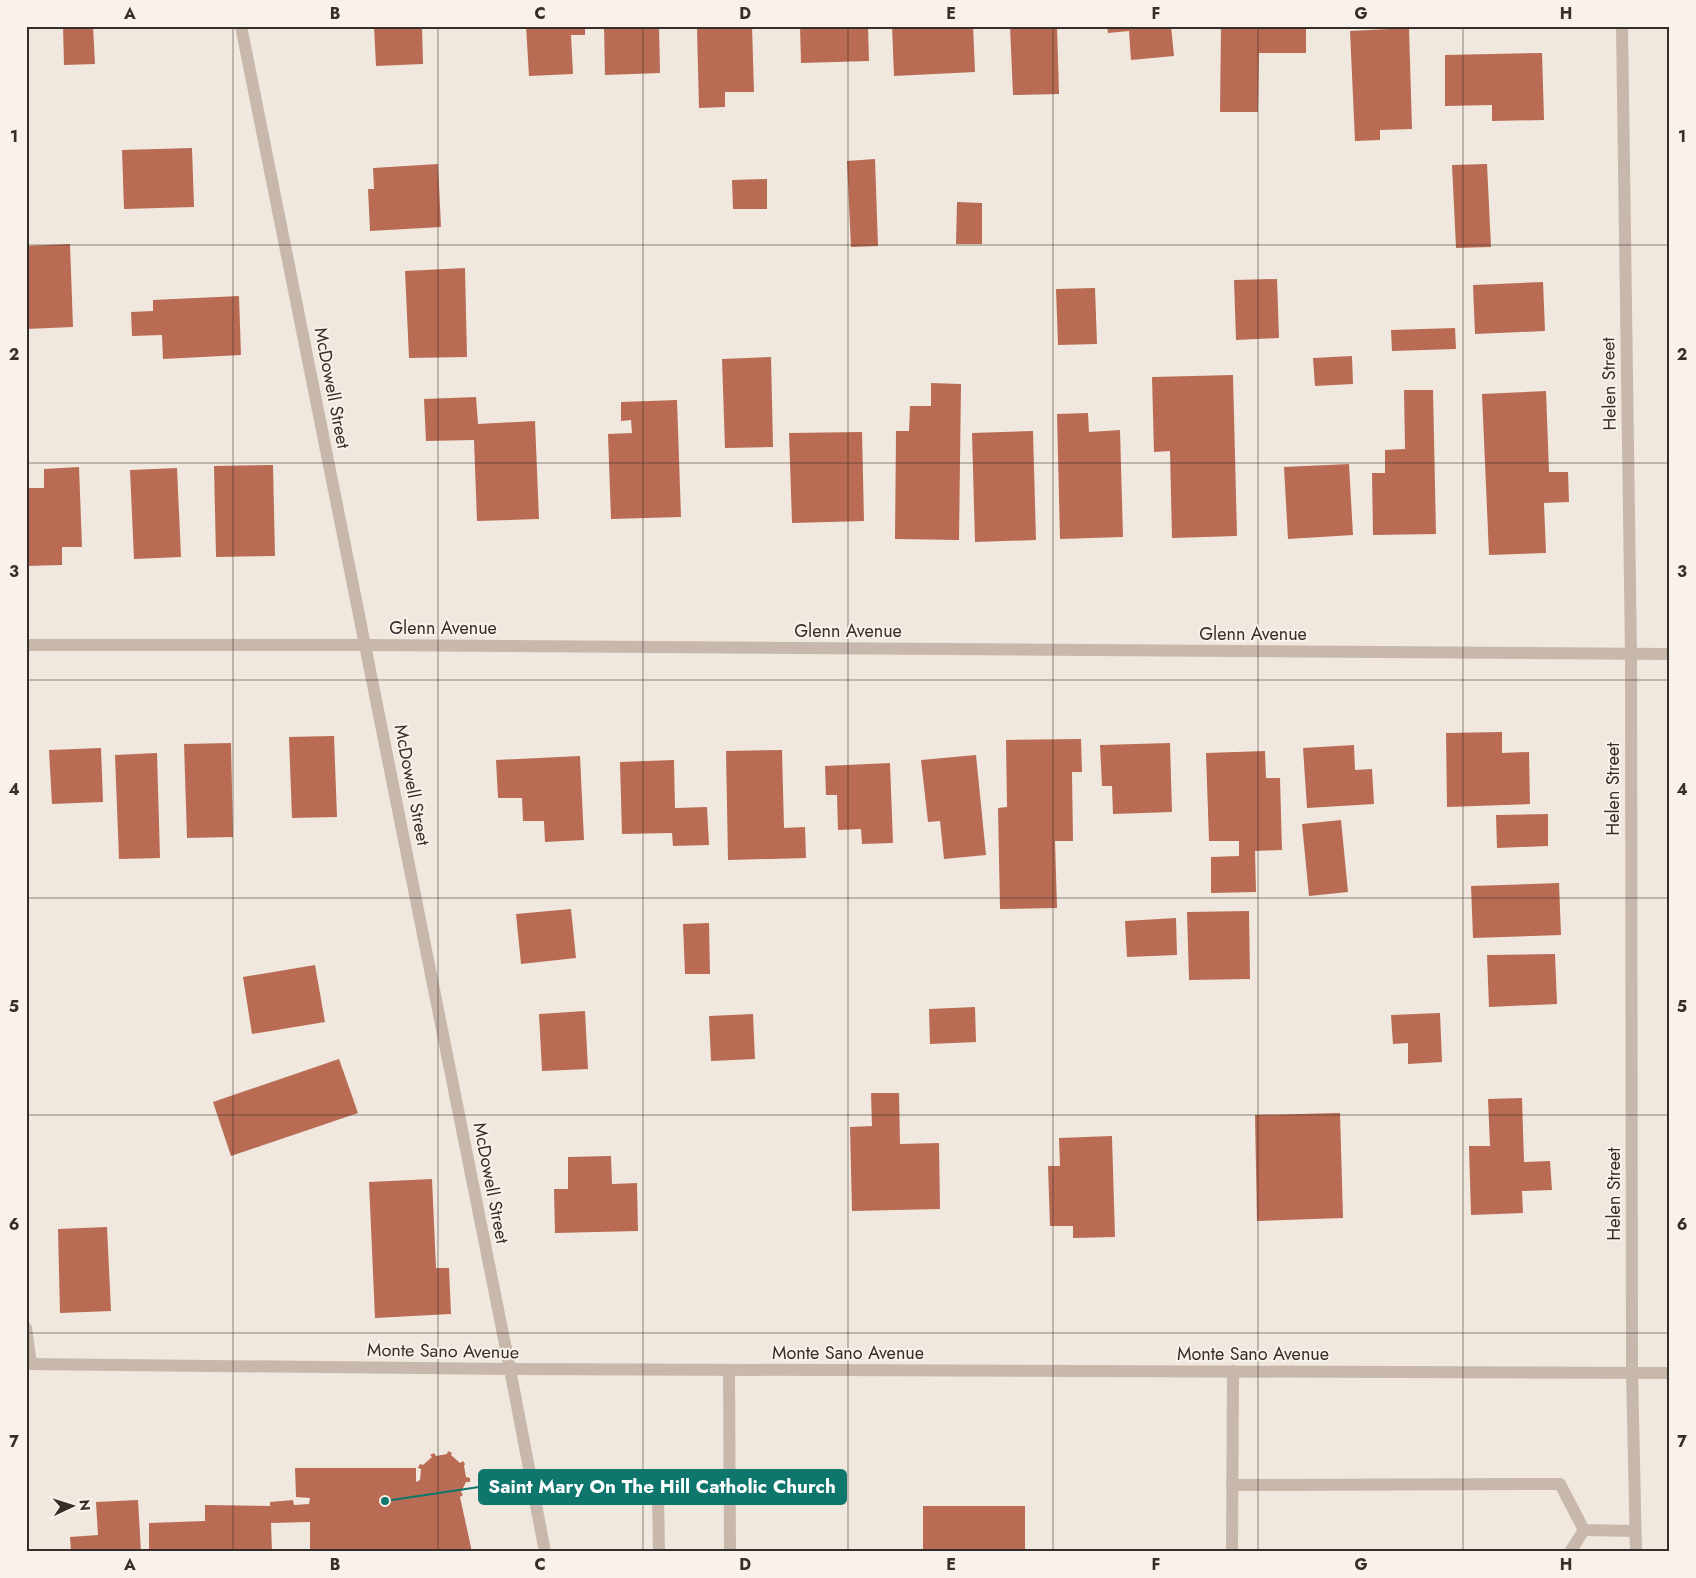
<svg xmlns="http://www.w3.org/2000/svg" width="1696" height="1578" font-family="Jost,sans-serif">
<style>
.building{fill:#b96c53}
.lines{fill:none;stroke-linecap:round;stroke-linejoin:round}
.lane{stroke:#c7b8ab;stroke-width:12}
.street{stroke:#c7b8ab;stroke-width:12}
.grid{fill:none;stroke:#362e2a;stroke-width:1;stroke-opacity:0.55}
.labels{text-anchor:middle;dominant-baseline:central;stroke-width:4;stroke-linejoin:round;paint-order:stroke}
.street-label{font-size:18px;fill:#362e2a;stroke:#f8f2ea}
.leader{fill:none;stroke:#0f766e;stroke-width:2}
.callout-dot{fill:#0f766e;stroke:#f8f2ea;stroke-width:2}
.callout{fill:#0f766e;stroke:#0f766e;stroke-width:2}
.callout-label{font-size:19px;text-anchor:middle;font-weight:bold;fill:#fff}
.neatline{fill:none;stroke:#362e2a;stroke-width:2}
.grid-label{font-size:16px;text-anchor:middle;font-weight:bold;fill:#362e2a}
</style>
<rect width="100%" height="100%" fill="#f0e8de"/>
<g class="building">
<polygon points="63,26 93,26 95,64 64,65"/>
<polygon points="374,26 422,26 423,64 376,66"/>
<polygon points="526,26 585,26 585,35 571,35 573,74 529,76"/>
<polygon points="604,26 659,26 660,73 605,75"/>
<polygon points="687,26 752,26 754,92 725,92 725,107 699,108 697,28 687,28"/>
<polygon points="800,26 868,26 869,61 801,63"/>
<polygon points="892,26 973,26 975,72 894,76"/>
<polygon points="1010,26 1057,26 1059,94 1013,95"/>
<polygon points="1107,26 1171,26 1174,56 1131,60 1129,31 1108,33"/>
<polygon points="1221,26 1306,26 1306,53 1259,53 1258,112 1220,112"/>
<polygon points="1409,28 1412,129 1380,130 1380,140 1355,141 1350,31"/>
<polygon points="1542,53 1544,120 1492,121 1492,105 1445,106 1445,55"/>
<polygon points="192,148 194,207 124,209 122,150"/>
<polygon points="875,159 878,246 851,247 847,161"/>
<polygon points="438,164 441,227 370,231 368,189 374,189 373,168"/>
<polygon points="1487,164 1491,247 1456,248 1452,165"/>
<polygon points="767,179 767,209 733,209 732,180"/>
<polygon points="957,202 982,203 982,244 956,244"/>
<polygon points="70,244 73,327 26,329 26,246"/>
<polygon points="465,268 467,357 409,358 405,271"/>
<polygon points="1277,279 1279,338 1236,340 1234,280"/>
<polygon points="1543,282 1545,331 1475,334 1473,285"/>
<polygon points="1095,288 1097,344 1058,345 1056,289"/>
<polygon points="239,296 241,355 163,359 162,335 132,336 131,312 153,311 153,300"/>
<polygon points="1455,328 1456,349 1392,351 1391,330"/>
<polygon points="1352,356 1353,384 1315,386 1313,358"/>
<polygon points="771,357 773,447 725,448 722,359"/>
<polygon points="1233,375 1237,536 1172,538 1170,451 1154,452 1152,377"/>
<polygon points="931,383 961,384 959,540 895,539 896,431 909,431 910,406 931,406"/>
<polygon points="1404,390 1433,390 1436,534 1373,535 1372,473 1385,473 1385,450 1405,449"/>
<polygon points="1546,391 1549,472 1568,472 1569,502 1544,503 1546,553 1489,555 1482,394"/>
<polygon points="476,397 478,424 535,421 539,519 477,521 474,440 426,441 424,399"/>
<polygon points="677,400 681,517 611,519 608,434 632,433 631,420 621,421 621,402"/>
<polygon points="1088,413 1089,432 1120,430 1123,537 1060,539 1057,414"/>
<polygon points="1033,431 1036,540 975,542 972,433"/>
<polygon points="862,432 864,521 792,523 789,433"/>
<polygon points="1349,464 1353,535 1288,539 1284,467"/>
<polygon points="273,465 275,556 216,557 214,466"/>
<polygon points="79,467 82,547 62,547 62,565 26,566 26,488 44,488 44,469"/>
<polygon points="177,468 181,557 134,559 130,470"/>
<polygon points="1502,732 1502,753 1529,752 1530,804 1447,807 1446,733"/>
<polygon points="334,736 337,817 292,818 289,737"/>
<polygon points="1081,739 1082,772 1072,772 1073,841 1055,841 1057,908 1000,909 998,808 1007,807 1006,740"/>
<polygon points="231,743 233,837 187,838 184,744"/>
<polygon points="1170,743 1172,812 1113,814 1112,786 1102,786 1100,745"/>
<polygon points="1354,745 1355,770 1372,769 1374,804 1307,808 1303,748"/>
<polygon points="101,748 103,802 52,804 49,750"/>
<polygon points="782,750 784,828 805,827 806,858 728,860 726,751"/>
<polygon points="1265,751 1266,778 1280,778 1282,850 1255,851 1256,892 1211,893 1211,857 1239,856 1239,841 1209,841 1206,753"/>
<polygon points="157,753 160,858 119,859 115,755"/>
<polygon points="976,755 986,855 944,859 940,821 928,822 921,760"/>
<polygon points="580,756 584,840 545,842 544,821 523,821 522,798 498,798 496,760"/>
<polygon points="674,760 675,808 707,807 709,845 673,846 672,833 622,834 620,762"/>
<polygon points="890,763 893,843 862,844 861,829 838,830 837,795 826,795 825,766"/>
<polygon points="1548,814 1548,846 1497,848 1496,815"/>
<polygon points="1341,820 1348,892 1309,896 1302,824"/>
<polygon points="1559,883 1561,935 1473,938 1471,886"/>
<polygon points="571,909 576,958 521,964 516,914"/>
<polygon points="1249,911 1250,979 1189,980 1187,912"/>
<polygon points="1176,918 1177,955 1127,957 1125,921"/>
<polygon points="709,923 710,974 685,974 683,924"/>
<polygon points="1555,954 1557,1004 1489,1007 1487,955"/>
<polygon points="315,965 325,1022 252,1034 243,977"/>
<polygon points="975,1007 976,1042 930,1044 929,1009"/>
<polygon points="585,1011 588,1069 542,1071 539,1014"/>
<polygon points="1440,1013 1442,1062 1408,1064 1408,1043 1393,1044 1391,1015"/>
<polygon points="753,1014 755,1059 711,1061 709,1016"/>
<polygon points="339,1059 358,1113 231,1156 213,1102"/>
<polygon points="871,1093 899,1093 900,1144 939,1143 940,1209 852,1211 850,1127 872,1126"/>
<polygon points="1522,1098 1524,1162 1550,1161 1552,1190 1522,1191 1523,1213 1471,1215 1469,1146 1490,1146 1488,1099"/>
<polygon points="1340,1113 1343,1218 1257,1221 1255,1115"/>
<polygon points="1112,1136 1115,1237 1073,1238 1073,1226 1050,1226 1048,1166 1060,1166 1059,1138"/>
<polygon points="611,1156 612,1184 637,1183 638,1231 555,1233 554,1189 568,1189 568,1157"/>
<polygon points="432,1179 436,1268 449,1268 451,1314 375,1318 369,1182"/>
<polygon points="107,1227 111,1311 60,1313 58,1229"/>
<polygon points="448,1451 452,1453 451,1455 460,1463 463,1461 465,1464 464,1466 466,1477 470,1478 470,1482 466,1482 461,1492 463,1495 460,1497 472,1552 310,1552 310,1522 271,1523 272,1552 149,1552 149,1523 205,1521 205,1505 270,1506 270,1502 293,1500 294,1505 309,1504 310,1498 296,1497 295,1468 416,1468 416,1482 420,1480 421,1469 418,1468 420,1464 423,1465 432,1457 430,1455 434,1453 436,1456 447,1454"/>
<polygon points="138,1500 141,1552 71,1552 70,1537 98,1535 96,1502"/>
<rect x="923" y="1506" width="102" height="46"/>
</g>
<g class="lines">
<g class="lane">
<polyline points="26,1328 31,1364"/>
<polyline points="729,1370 730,1552"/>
<polyline points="1232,1485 1560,1484 1584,1530 1635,1531"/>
<polyline points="659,1552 658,1494 730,1493"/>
<polyline points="1232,1552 1233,1371"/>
<polyline points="1570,1552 1584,1530"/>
</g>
<g class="street">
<polyline points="241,26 510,1369 545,1552"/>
<polyline points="1622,26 1631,654 1632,1372 1636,1552"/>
<polyline points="26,645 366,645 1670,654"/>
<polyline points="26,1364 510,1369 1670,1373"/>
</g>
</g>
<path class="grid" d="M233 26V1552M438 26V1552M643 26V1552M848 26V1552M1053 26V1552M1258 26V1552M1463 26V1552M26 245H1670M26 463H1670M26 680H1670M26 898H1670M26 1115H1670M26 1333H1670"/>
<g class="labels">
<g class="street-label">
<text transform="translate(1609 384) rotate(-91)">Helen Street</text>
<text transform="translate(332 388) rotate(79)">McDowell Street</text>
<text x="443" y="628">Glenn Avenue</text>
<text x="848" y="631">Glenn Avenue</text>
<text x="1253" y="634">Glenn Avenue</text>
<text transform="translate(412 785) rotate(79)">McDowell Street</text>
<text transform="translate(1613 789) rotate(-90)">Helen Street</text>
<text transform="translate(491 1183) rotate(79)">McDowell Street</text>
<text transform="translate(1614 1194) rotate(-90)">Helen Street</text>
<text transform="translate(443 1351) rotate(1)">Monte Sano Avenue</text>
<text x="848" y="1353">Monte Sano Avenue</text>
<text x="1253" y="1354">Monte Sano Avenue</text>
</g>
</g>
<path class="leader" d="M385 1501L479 1487"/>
<circle class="callout-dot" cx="385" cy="1501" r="5"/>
<rect class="callout" x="479" y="1470" width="367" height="34" rx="5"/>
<g class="callout-label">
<text x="662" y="1493">Saint Mary On The Hill Catholic Church</text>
</g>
<rect width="1696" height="1578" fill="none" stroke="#f8f2ea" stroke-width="55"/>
<g transform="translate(72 1506) rotate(86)" stroke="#f8f2ea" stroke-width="4" paint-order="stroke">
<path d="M0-4L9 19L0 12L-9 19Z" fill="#362e2a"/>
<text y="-8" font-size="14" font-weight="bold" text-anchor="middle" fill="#362e2a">N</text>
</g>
<rect x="28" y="28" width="1640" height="1522" class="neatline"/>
<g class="grid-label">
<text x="130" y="19">A</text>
<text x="335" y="19">B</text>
<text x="540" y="19">C</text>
<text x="745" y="19">D</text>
<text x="951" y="19">E</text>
<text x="1156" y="19">F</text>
<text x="1361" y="19">G</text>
<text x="1566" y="19">H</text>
<text x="14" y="142">1</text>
<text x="1682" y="142">1</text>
<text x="14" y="360">2</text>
<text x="1682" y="360">2</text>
<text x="14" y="577">3</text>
<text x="1682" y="577">3</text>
<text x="14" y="795">4</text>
<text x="1682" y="795">4</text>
<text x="14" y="1012">5</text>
<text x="1682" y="1012">5</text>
<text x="14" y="1230">6</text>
<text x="1682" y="1230">6</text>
<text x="14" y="1447">7</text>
<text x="1682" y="1447">7</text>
<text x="130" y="1570">A</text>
<text x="335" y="1570">B</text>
<text x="540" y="1570">C</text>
<text x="745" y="1570">D</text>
<text x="951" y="1570">E</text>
<text x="1156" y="1570">F</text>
<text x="1361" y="1570">G</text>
<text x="1566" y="1570">H</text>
</g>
</svg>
